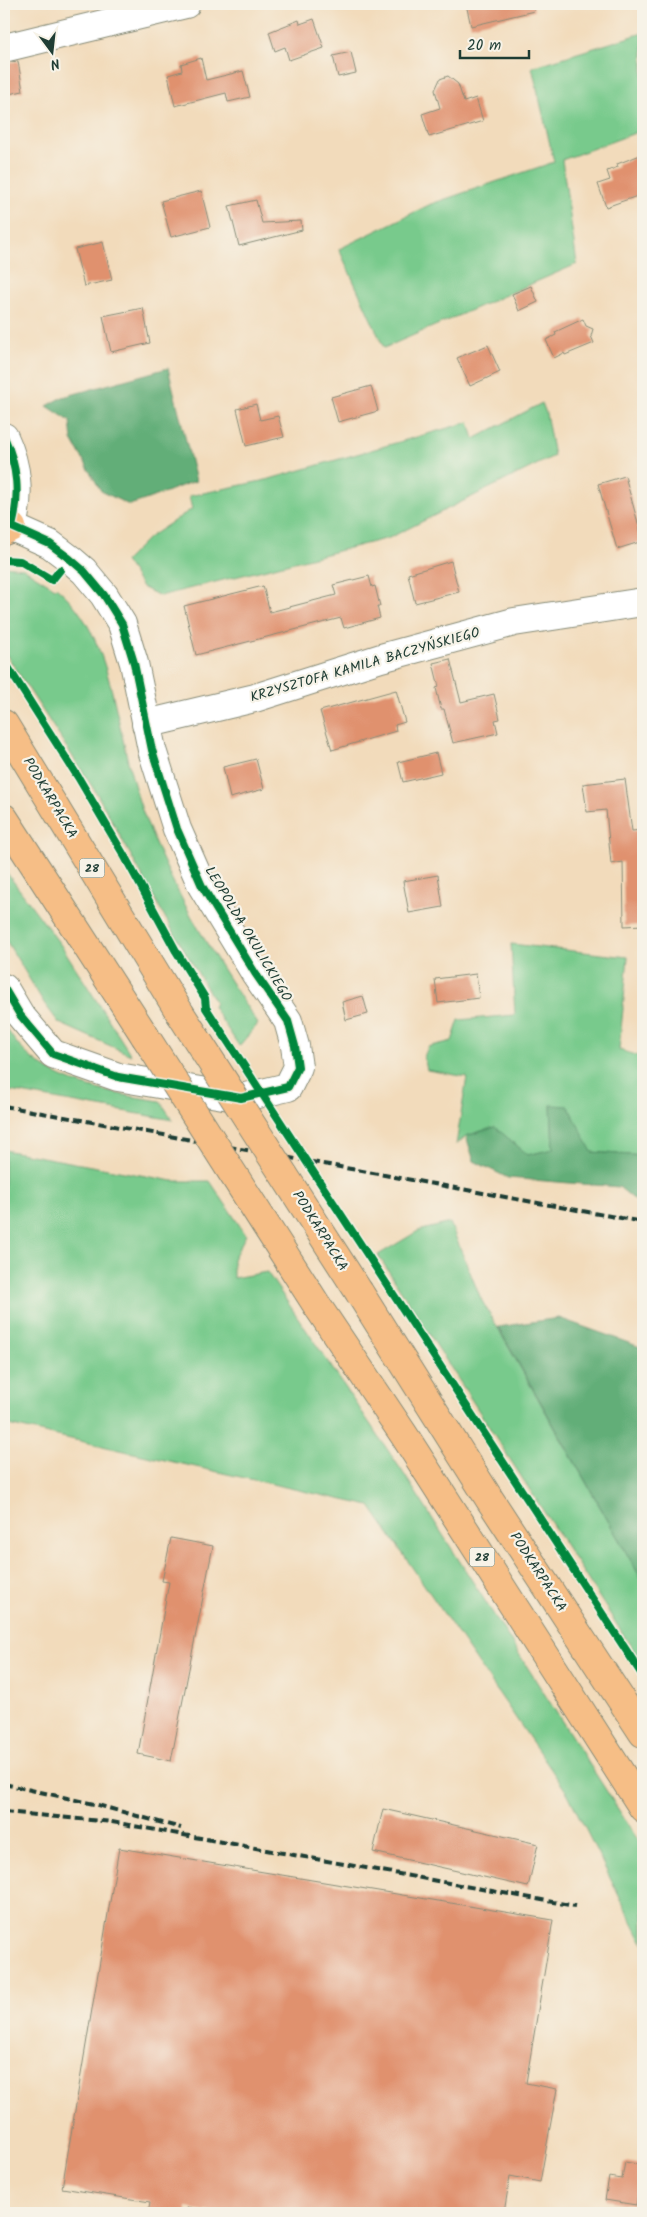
<svg xmlns="http://www.w3.org/2000/svg" width="647" height="2217" font-family="Kalam,sans-serif">
<style>
.green{fill:#78ca8c;stroke:#4c8460}
.forest{fill:#62ae78;stroke:#407656}
.building{fill:#e0916e}
.lines{fill:none;stroke-linecap:round;stroke-linejoin:round}
.street-casing{stroke:#888c78;stroke-width:30}
.primary-casing{stroke:#888c78;stroke-width:30}
.street{stroke:#fff;stroke-width:28}
.primary{stroke:#f6be86;stroke-width:28}
.rail{stroke:#1f3d34;stroke-width:4;stroke-dasharray:8 4;stroke-linecap:butt}
.primary-bridge-casing{stroke:#888c78;stroke-width:30;stroke-linecap:butt}
.primary-bridge{stroke:#f6be86;stroke-width:28}
.cycleway-casing{stroke:#f7f3e8;stroke-width:11}
.cycleway{stroke:#00873e;stroke-width:8}
.labels{text-anchor:middle;dominant-baseline:central;stroke-width:4.5;stroke-linejoin:round;paint-order:stroke}
.shield{fill:#f7f3e8;stroke:#60746a;stroke-width:1}
.shield-label{font-size:12px;font-weight:bold;fill:#1f3d34}
.street-label{font-size:14px;fill:#1f3d34;stroke:#f7f3e8}
</style>
<rect width="100%" height="100%" fill="#f7f3e8"/>
<filter id="ink" filterUnits="userSpaceOnUse"><feTurbulence type="fractalNoise" baseFrequency=".02" numOctaves="2"/><feDisplacementMap in="SourceGraphic" scale="10" xChannelSelector="R" yChannelSelector="G"/><feConvolveMatrix kernelMatrix="1 2 1 2 8 2 1 2 1" color-interpolation-filters="sRGB"/></filter>
<filter id="wash" filterUnits="userSpaceOnUse"><feTurbulence type="fractalNoise" baseFrequency=".0096" numOctaves="4" result="noise"/><feDisplacementMap in="SourceGraphic" scale="20" xChannelSelector="R" yChannelSelector="G"/><feGaussianBlur stdDeviation="1.12" result="paint"/><feColorMatrix in="noise" values="0 0 0 0 0 0 0 0 0 0 0 0 0 0 0 0 0 1.4 0 .05"/><feComposite in="paint" operator="in"/></filter>
<g filter="url(#wash)">
<rect width="100%" height="100%" fill="#f2dbbb"/>
<g class="green">
<polygon points="643,33 643,130 562,160 577,264 384,348 339,249 431,204 554,162 532,67"/>
<polygon points="542,403 546,413 554,456 389,538 160,596 142,587 125,561 148,538 192,509 189,496 266,480 469,422 474,439"/>
<path d="M4 566 23 568 55 588 56 587C97 621 108 673 119 722 127 758 135 795 149 828 177 899 217 961 258 1024L239 1046 213 1007 215 1002 166 919 97 794 4 651Z"/>
<polygon points="4,869 63,948 131,1055 59,1023 44,1003 4,937"/>
<polygon points="511,944 628,957 619,1050 643,1057 643,1156 592,1152 551,1105 553,1149 528,1155 494,1127 466,1136 456,1145 467,1077 427,1070 424,1057 428,1047 452,1041 459,1020 515,1015"/>
<path d="M4 1024C37 1084 100 1091 160 1101L173 1120 4 1090Z"/>
<polygon points="4,1150 173,1181 210,1181 246,1235 233,1259 233,1278 267,1272 402,1471 643,1848 643,1944 568,1794 370,1506 4,1424"/>
<polygon points="450,1223 481,1299 643,1582 643,1665 378,1255 418,1231"/>
</g>
<g class="forest">
<path d="M168 368 196 481C173 488 152 499 129 505L101 491 72 440 70 421 47 406 63 397Z"/>
<polygon points="551,1105 568,1106 592,1152 643,1156 643,1202 636,1201 619,1187 508,1178 474,1161 466,1136 495,1127 528,1155 553,1149"/>
<polygon points="559,1318 643,1348 643,1582 498,1327"/>
</g>
<g id="blocks">
<g class="building">
<polygon points="466,4 533,4 534,11 471,26"/>
<polygon points="314,19 324,48 289,60 285,47 275,51 269,32 299,20 300,24"/>
<polygon points="351,52 356,73 338,77 333,56"/>
<polygon points="201,58 206,80 243,71 250,97 228,102 226,93 175,106 168,75 182,71 181,64"/>
<polygon points="18,61 23,91 4,95 4,63"/>
<polygon points="448,76 458,84 464,102 476,98 483,121 429,137 422,114 440,108 435,90 440,79"/>
<polygon points="643,154 643,194 606,207 598,184 610,180 607,171 618,167 617,164"/>
<polygon points="201,191 210,227 171,237 161,201"/>
<polygon points="256,200 262,223 301,221 302,230 239,246 229,206"/>
<polygon points="103,242 112,280 84,286 75,249"/>
<polygon points="531,286 538,302 519,311 512,294"/>
<polygon points="143,308 150,343 111,352 103,316"/>
<polygon points="583,319 586,326 593,329 591,336 594,343 565,355 564,353 554,358 546,340 556,335 555,332"/>
<polygon points="488,345 500,372 470,386 457,358"/>
<polygon points="371,386 378,411 338,422 331,397"/>
<polygon points="256,404 260,420 278,416 284,437 246,446 237,409"/>
<polygon points="625,476 643,541 617,549 598,484"/>
<polygon points="451,561 459,592 415,603 408,574"/>
<polygon points="369,576 372,587 375,586 380,606 377,606 380,618 344,628 341,618 196,655 184,606 263,586 270,612 336,595 333,585"/>
<polygon points="450,659 461,702 494,694 500,719 495,720 498,733 453,743 444,709 441,709 436,688 439,687 433,663"/>
<polygon points="396,690 405,722 395,725 396,731 332,750 320,711"/>
<polygon points="436,753 441,773 403,782 398,762"/>
<polygon points="256,759 264,789 230,798 223,767"/>
<polygon points="625,779 632,831 643,830 643,925 624,926 623,862 611,864 606,810 587,812 583,784"/>
<polygon points="438,875 443,907 409,913 403,881"/>
<polygon points="476,974 479,998 438,1003 435,979"/>
<polygon points="363,996 368,1014 346,1020 342,1002"/>
<polygon points="171,1538 213,1546 171,1761 138,1754 169,1582 162,1581"/>
<polygon points="383,1809 538,1844 528,1887 373,1852"/>
<polygon points="119,1848 553,1920 526,2083 557,2089 540,2182 510,2176 504,2213 216,2213 187,2208 187,2213 148,2213 150,2202 62,2188"/>
<polygon points="625,2162 643,2165 636,2205 605,2200 609,2177 622,2179"/>
</g>
</g>
</g>
<g filter="url(#ink)">
<use href="#blocks" fill-opacity="0" stroke="#888c78" stroke-width="1"/>
<g class="lines">
<defs>
<g id="street">
<polyline points="4,48 186,4"/>
<path d="M4 437C18 467 20 495 12 527L50 544 70 559 84 571 104 595 122 624 134 663 152 750 177 829 202 886 255 973 288 1021 295 1046 298 1067 288 1087 241 1098 118 1077 53 1054 20 1015 4 988"/>
<polyline points="146,724 255,698 381,658 514,622 643,602"/>
</g>
<g id="primary">
<polyline points="4,531 12,527"/>
<polyline points="4,724 180,1013"/>
<polyline points="4,818 145,1036"/>
<polyline points="359,1292 490,1500 643,1733"/>
<polyline points="318,1307 404,1435 643,1808"/>
</g>
</defs>
<use href="#street" class="street-casing"/>
<use href="#primary" class="primary-casing"/>
<use href="#street" class="street"/>
<use href="#primary" class="primary"/>
<g class="rail">
<polyline points="4,1106 643,1222"/>
<polyline points="4,1784 94,1804 181,1828"/>
<polyline points="4,1812 112,1822 575,1906"/>
</g>
<defs>
<g id="primary-bridge">
<polyline points="180,1013 359,1292"/>
<polyline points="145,1036 318,1307"/>
</g>
</defs>
<use href="#primary-bridge" class="primary-bridge-casing"/>
<use href="#primary-bridge" class="primary-bridge"/>
<defs>
<g id="cycleway">
<path d="M4 437C18 467 20 495 12 527L50 544 70 559 84 571 104 595 122 624 134 663 152 750 177 829 202 886 255 973 288 1021 295 1046 298 1067 288 1087 241 1098 118 1077 53 1054 20 1015 4 988"/>
<polyline points="4,560 20,561 52,580 60,570"/>
<polyline points="4,661 78,777 125,857 176,951 205,998 206,1008 643,1676"/>
</g>
</defs>
<use href="#cycleway" class="cycleway-casing"/>
<use href="#cycleway" class="cycleway"/>
</g>
</g>
<g class="labels">
<g class="shield">
<rect x="79.5" y="858.5" width="25" height="19" rx="4"/>
<rect x="469.5" y="1547.5" width="25" height="19" rx="4"/>
</g>
<g class="shield-label">
<text x="92" y="868">28</text>
<text x="482" y="1557">28</text>
</g>
<g class="street-label">
<text transform="translate(365 665) rotate(-16)">KRZYSZTOFA KAMILA BACZYŃSKIEGO</text>
<text transform="translate(50 798) rotate(59)">PODKARPACKA</text>
<text transform="translate(248 934) rotate(59)">LEOPOLDA OKULICKIEGO</text>
<text transform="translate(320 1231) rotate(58)">PODKARPACKA</text>
<text transform="translate(538 1572) rotate(57)">PODKARPACKA</text>
</g>
</g>
<rect width="647" height="2217" fill="none" stroke="#f7f3e8" stroke-width="20"/>
<g transform="translate(52 52) rotate(165)" stroke="#f7f3e8" stroke-width="4" paint-order="stroke">
<path d="M0-4L9 19L0 12L-9 19Z" fill="#1f3d34"/>
<text y="-8" font-size="14" font-weight="bold" text-anchor="middle" fill="#1f3d34">N</text>
</g>
<path d="M460 50v8h69v-8" fill="none" stroke="#1f3d34" stroke-width="2.5"/>
<text x="467" y="50" font-size="15" fill="#1f3d34" stroke="#f7f3e8" stroke-width="4" paint-order="stroke">20 m</text>
</svg>
